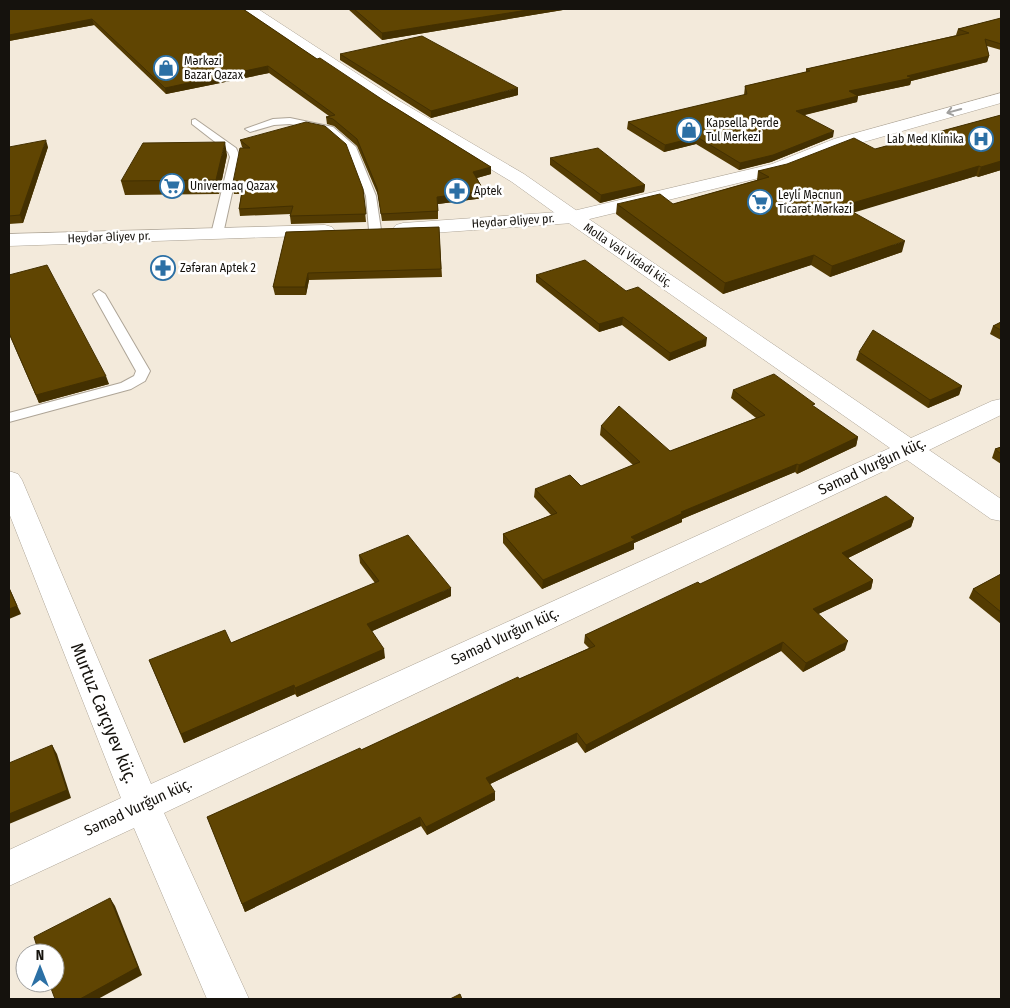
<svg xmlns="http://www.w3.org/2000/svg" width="1010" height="1008" font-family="'Fira Sans Condensed',sans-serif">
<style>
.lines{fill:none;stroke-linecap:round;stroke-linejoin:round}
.service-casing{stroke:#aea597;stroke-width:2}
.minor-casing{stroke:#aea597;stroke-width:1}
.tertiary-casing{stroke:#aea597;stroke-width:1}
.secondary-casing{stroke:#aea597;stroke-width:1}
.service{fill:#fff;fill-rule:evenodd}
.minor{fill:#fff;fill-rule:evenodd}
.tertiary{fill:#fff;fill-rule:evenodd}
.secondary{fill:#fff;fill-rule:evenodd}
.wall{fill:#533b02}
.shaded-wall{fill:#433001}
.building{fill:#604502;stroke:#433001}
.oneway{stroke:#a1a09e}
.labels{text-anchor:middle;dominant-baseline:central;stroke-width:5;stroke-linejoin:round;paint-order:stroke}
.far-poi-label{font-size:12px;fill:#15120d;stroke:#fff;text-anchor:start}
.far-street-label{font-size:12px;fill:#15120d;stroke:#fff}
.street-label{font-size:15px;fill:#15120d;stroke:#fff}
.near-street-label{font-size:18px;fill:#15120d;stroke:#fff}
</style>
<rect width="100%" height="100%" fill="#f3eadb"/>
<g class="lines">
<defs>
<g id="service">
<polygon points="290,118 333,127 356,147 376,196 381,230 379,232 371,232 369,230 366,196 351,157 348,150 327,131 290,124 274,125 250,132 245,129 273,119"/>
<polygon points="195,119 236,148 240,157 223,234 217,237 211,234 230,157 228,152 192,124 192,120"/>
<polygon points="99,290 105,294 150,371 145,381 131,389 9,422 9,413 121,383 134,376 136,371 93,294"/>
</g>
<polygon id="minor" points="573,211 580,213 911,438 992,401 1001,399 1001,415 929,450 1001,499 1001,521 991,519 907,460 164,813 249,999 207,999 134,828 9,886 9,850 121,798 9,513 9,471 18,474 22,480 151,784 890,448 566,221 563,217 566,213"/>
<polygon id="tertiary" points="242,9 258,9 396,99 524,174 580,213 583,217 580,221 573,223 566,221 512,182 384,105"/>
<g id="secondary">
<polygon points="1001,93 1001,103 846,147 784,172 573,223 403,235 396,233 393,229 396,225 403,223 573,211 772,164 834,139"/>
<polygon points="325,225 332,227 335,231 332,235 9,246 9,234"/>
</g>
</defs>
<use href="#service" class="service-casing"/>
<use href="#minor" class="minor-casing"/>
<use href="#tertiary" class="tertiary-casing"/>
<use href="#secondary" class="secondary-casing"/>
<use href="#service" class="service"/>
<use href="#minor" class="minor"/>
<use href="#tertiary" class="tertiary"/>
<use href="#secondary" class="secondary"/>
</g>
<g class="wall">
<polygon points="9,9 243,9 317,59 491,167 491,174 477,178 484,191 484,198 438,204 438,219 382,221 378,195 357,146 334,126 327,124 326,117 329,116 269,73 166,94 94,25 9,41"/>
<polygon points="348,9 569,9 382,40"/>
<polygon points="1001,18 1001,50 987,46 989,56 987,62 911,81 910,85 858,96 857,102 805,115 833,137 771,162 739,170 696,144 664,152 627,129 628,122 744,95 745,86 806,72 806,69 957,35 956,35 958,29"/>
<polygon points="340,54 518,95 431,118 340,60"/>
<polygon points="1001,115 1001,170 978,177 976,176 853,212 902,252 830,277 811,265 723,294 616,214 617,204 673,204 757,180 758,171 875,149"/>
<polygon points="240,140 363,189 366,222 291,224 290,216 291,214 240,216 239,209 241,194 234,194 232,187 243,148 242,147"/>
<polygon points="9,147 48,147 23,223 9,224"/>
<polygon points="227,155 219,194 125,195 121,181"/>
<polygon points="550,158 645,185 644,192 600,203 550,165"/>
<polygon points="439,227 442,277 309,280 306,295 275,295 273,287 286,232"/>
<polygon points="9,275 109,384 39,403 9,334"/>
<polygon points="536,275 626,291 706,346 669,361 622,325 599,332 536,282"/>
<polygon points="1001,322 1001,340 990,334 993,326"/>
<polygon points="859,352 962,386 959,395 928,408 856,360"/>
<polygon points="733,390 814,407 858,437 856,446 797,474 795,472 682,519 682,522 634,543 634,549 542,589 503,543 503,534 551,515 534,497 535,489 581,486 633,465 600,435 601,426 670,451 756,418 731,398"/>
<polygon points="1001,447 1001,464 992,458 995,449"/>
<polygon points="914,518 911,527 848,558 873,580 871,589 818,614 845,650 803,672 781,651 585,753 577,742 490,784 495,800 427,835 421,826 245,912 207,817 361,750 519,679 589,648 584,643 585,635 700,584"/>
<polygon points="359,555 451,596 372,631 385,658 297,697 295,694 184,743 149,660 231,643 375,583 360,563"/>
<polygon points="1001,574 1001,624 969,598 973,589"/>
</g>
<g class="shaded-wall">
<polygon points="534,9 569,9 382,40 382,33"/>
<polygon points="92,19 94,25 9,41 9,35"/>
<polygon points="989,56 987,62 911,81 910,85 848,98 849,91 907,76"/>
<polygon points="268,66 269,73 166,94 165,88"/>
<polygon points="518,88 518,95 431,118 431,111"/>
<polygon points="858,96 857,102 795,117 796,111"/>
<polygon points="834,131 833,137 771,162 739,170 740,163"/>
<polygon points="697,137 696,144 664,152 665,145"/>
<polygon points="46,140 48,147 23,223 20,215"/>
<polygon points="225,142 227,155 219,194 216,180"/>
<polygon points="1001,161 1001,170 978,177 981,167"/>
<polygon points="979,166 976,176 839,217 842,206"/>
<polygon points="491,167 491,174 473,179 473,172"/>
<polygon points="645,185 644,192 600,203 601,195"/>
<polygon points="484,191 484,198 438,204 437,197"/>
<polygon points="905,241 902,252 830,277 832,266"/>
<polygon points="814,255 811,265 723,294 725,283"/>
<polygon points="308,273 309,280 306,295 305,287"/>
<polygon points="623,317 622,325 599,332 599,324"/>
<polygon points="707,338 706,346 669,361 670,353"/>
<polygon points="106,376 109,384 39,403 36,395"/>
<polygon points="962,386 959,395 928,408 930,400"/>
<polygon points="858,437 856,446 797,474 799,465"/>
<polygon points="797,464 795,472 682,519 682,522 634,543 634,549 542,589 543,580 681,512"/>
<polygon points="914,518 911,527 840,562 842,553"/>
<polygon points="873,580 871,589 810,618 813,609"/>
<polygon points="9,587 21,614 9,619"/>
<polygon points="451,588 451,596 368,633 367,624"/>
<polygon points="848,641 845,650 803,672 806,663"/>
<polygon points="783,642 781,651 585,753 586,745"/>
<polygon points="384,649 385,658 297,697 295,688"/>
<polygon points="294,685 295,694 184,743 181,734"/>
<polygon points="577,733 577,742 486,786 486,778"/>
<polygon points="52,745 57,754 71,798 9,824 9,814"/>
<polygon points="495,792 495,800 427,835 426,827"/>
<polygon points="420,817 421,826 245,912 242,904"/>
<polygon points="110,898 115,906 142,975 98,999 80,999"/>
</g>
<g class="building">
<polygon points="9,9 243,9 317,59 320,58 383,100 491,167 473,172 484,191 437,197 438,211 381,214 377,188 357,139 333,119 326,117 335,115 268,66 165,88 92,19 9,35"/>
<polygon points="354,9 534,9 382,33"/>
<polygon points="1001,18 1001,44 985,39 989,56 907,76 912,78 849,91 858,96 796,111 834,131 773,155 740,163 697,137 665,145 628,122 747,94 745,86 810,71 806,69 969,33 958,29"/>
<polygon points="422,36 518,88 431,111 340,54"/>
<polygon points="1001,115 1001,161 981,167 979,166 842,206 905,241 832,266 814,255 725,283 617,204 660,194 673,204 769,177 758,171 787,164 854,138 875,149"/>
<polygon points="306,122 325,126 346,144 363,189 366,214 290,216 293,206 239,209 243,187 232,187 240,148 250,148 240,140"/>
<polygon points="46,140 20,215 9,216 9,147"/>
<polygon points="225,142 216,180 121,181 143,143"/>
<polygon points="598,148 645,185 601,195 550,158"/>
<polygon points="439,227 441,269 308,273 305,287 273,287 286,232"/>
<polygon points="585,260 626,291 638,287 707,338 670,353 623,317 599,324 536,275"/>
<polygon points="47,265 106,376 36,395 9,333 9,275"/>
<polygon points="1001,322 1001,330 993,326"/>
<polygon points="873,330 962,386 930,400 859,352"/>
<polygon points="774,374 815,404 812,405 858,437 799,465 797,464 681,512 683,513 631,537 635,540 543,580 503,534 557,513 535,489 570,475 581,486 640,462 601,426 619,406 670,451 765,415 733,390"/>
<polygon points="1001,447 1001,454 995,449"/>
<polygon points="886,496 914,518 842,553 873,580 813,609 848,641 806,663 783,642 586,745 577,733 486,778 495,792 426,827 420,817 242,904 207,817 360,748 361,750 518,677 519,679 595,646 585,635 698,582 700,584"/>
<polygon points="408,535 451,588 367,624 384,649 295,688 294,685 181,734 149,660 225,630 231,643 379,581 359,555"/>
<polygon points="1001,574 1001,612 973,589"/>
<polygon points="9,588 17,606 9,609"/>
<polygon points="52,745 67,790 9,814 9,763"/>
<polygon points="110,898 138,967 80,999 55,999 49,983 55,983 55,953 39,953 34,937"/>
<polygon points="460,994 462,999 450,999"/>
</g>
<defs><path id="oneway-shaft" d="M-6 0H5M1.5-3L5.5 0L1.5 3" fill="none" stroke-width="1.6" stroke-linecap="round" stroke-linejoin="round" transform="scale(1.25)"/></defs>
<use class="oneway" href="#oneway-shaft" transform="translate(954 111) rotate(165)"/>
<defs>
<symbol id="shop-ring" viewBox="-11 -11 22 22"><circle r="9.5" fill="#fff" stroke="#2c70a5" stroke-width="1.5"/><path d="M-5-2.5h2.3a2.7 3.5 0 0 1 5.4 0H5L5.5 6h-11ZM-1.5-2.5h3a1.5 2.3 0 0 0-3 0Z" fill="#2c70a5"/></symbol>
<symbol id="hospital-ring" viewBox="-11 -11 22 22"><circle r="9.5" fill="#fff" stroke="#2c70a5" stroke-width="1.5"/><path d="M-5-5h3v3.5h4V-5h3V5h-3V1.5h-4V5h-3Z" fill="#2c70a5"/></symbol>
<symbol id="supermarket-ring" viewBox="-11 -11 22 22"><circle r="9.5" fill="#fff" stroke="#2c70a5" stroke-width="1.5"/><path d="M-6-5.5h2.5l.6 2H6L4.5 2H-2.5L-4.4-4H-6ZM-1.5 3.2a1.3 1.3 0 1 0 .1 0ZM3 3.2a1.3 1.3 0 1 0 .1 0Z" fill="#2c70a5"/></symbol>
<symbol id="pharmacy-ring" viewBox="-11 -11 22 22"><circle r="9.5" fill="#fff" stroke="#2c70a5" stroke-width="1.5"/><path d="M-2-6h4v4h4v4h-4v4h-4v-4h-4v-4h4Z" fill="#2c70a5"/></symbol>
</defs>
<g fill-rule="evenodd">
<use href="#shop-ring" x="152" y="54" width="28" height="28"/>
<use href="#shop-ring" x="675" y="116" width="28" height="28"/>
<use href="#hospital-ring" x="967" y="125" width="28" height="28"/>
<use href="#supermarket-ring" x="158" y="172" width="28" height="28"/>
<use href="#pharmacy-ring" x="443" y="177" width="28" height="28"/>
<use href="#supermarket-ring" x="746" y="188" width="28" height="28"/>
<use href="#pharmacy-ring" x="149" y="254" width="28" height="28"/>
</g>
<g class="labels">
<g class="far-poi-label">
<text x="184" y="61">Mərkəzi<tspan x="184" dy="14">Bazar Qazax</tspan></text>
<text x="706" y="123">Kapsella Perde<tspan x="706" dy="14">Tul Merkezi</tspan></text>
<text x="964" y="139" text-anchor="end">Lab Med Klinika</text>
<text x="190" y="186">Univermaq Qazax</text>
<text x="474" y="191">Aptek</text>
<text x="778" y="195">Leyli Məcnun<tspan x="778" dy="14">Ticarət Mərkəzi</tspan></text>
<text x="180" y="268">Zəfəran Aptek 2</text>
</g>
<g class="far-street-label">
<text transform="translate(513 221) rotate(-4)">Heydər Əliyev pr.</text>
<text transform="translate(109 237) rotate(-2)">Heydər Əliyev pr.</text>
<text transform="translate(628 255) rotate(34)">Molla Vəli Vidadi küç.</text>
</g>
<g class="street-label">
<text transform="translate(872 466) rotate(-25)">Səməd Vurğun küç.</text>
<text transform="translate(505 636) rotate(-25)">Səməd Vurğun küç.</text>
<text transform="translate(138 807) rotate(-25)">Səməd Vurğun küç.</text>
</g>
<g class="near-street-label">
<text transform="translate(104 713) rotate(68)">Murtuz Carçıyev küç.</text>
</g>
</g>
<rect width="1010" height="1008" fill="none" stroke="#15120d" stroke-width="20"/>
<g transform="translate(40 968)"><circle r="24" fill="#ffffff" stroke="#a1a09e"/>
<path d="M0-4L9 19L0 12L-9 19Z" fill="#2c70a5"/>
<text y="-8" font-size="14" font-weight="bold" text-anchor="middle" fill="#15120d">N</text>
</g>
</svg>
